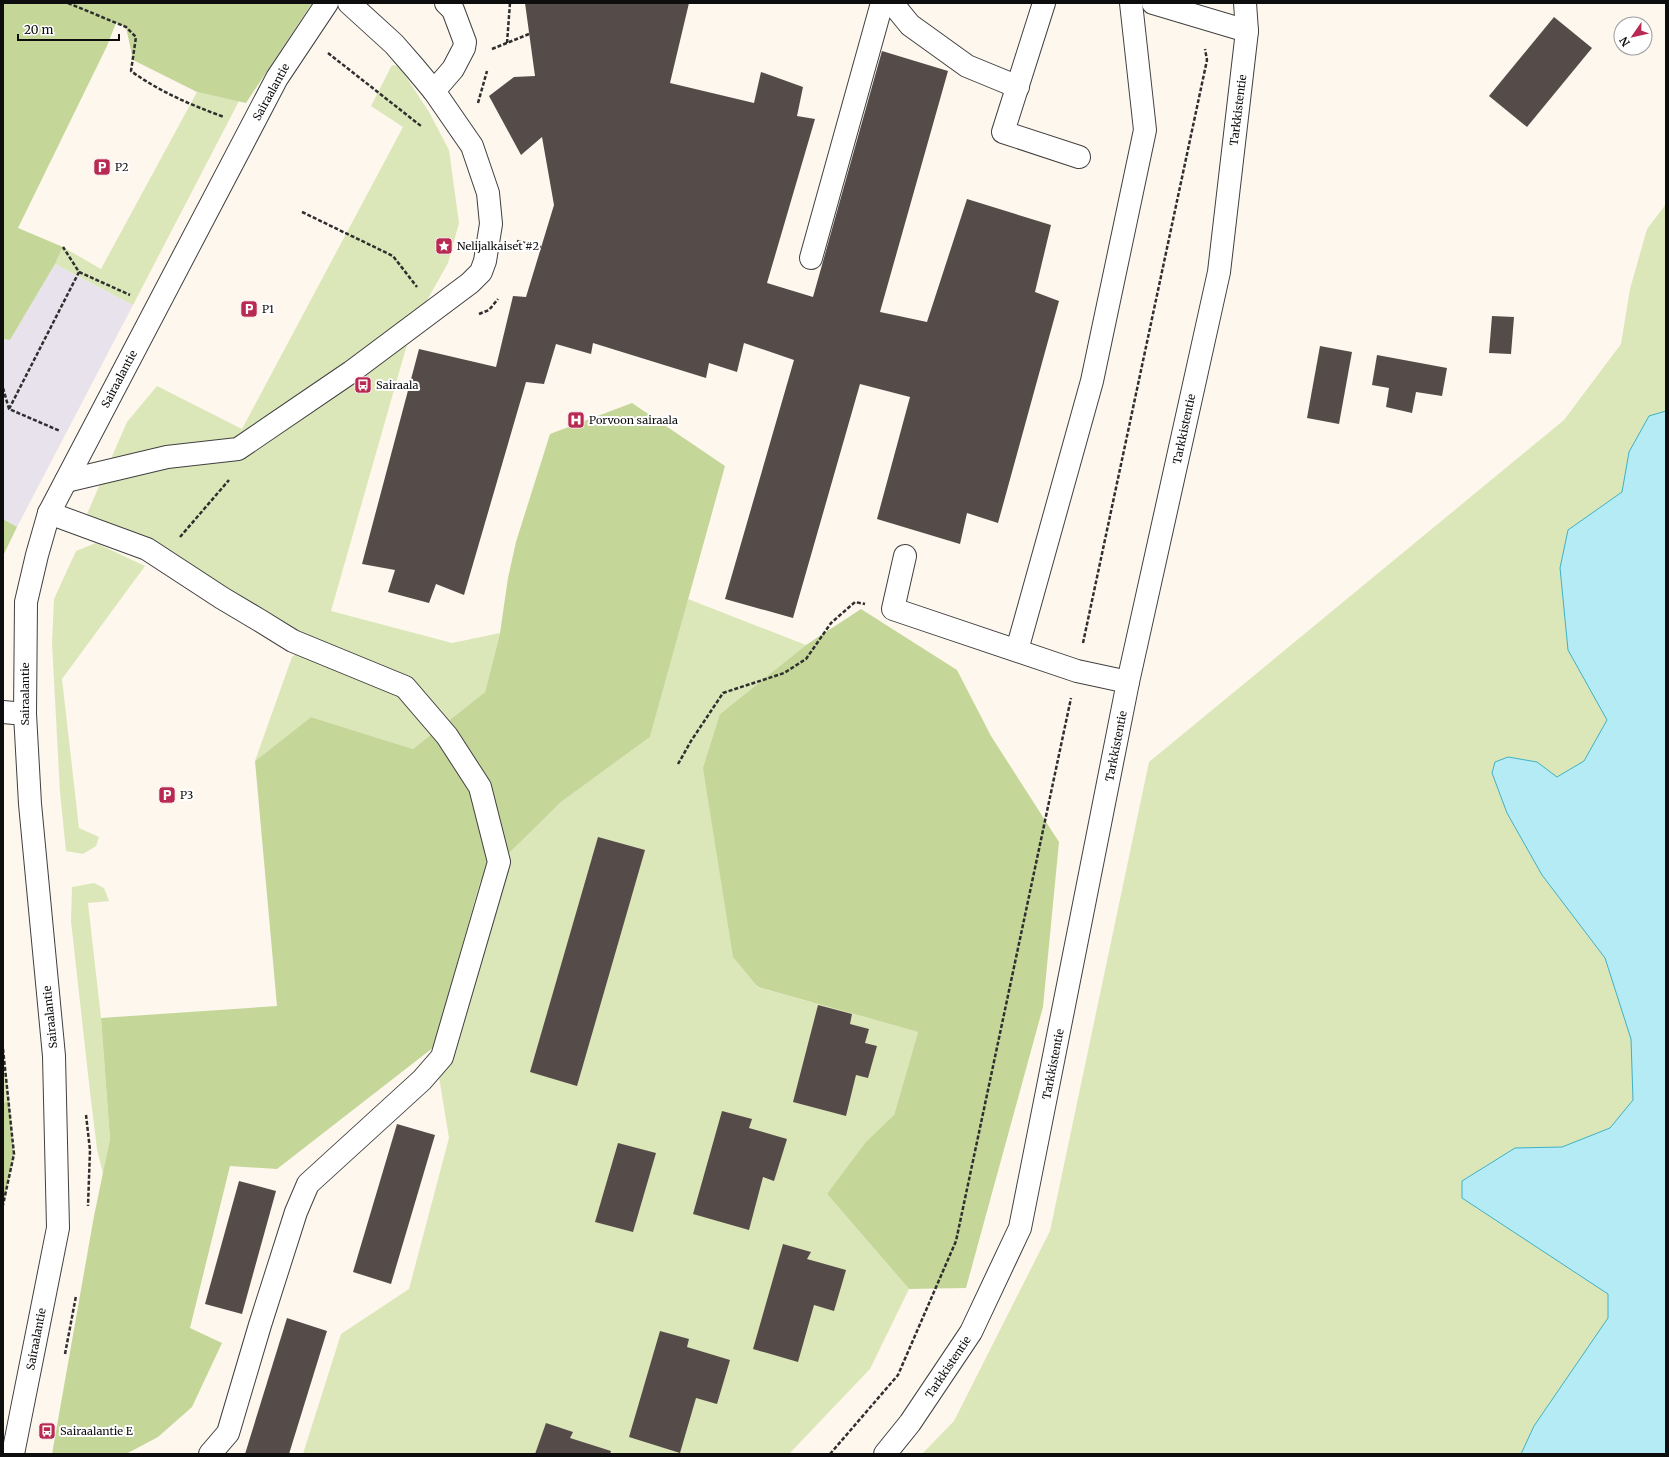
<svg xmlns="http://www.w3.org/2000/svg" width="1669" height="1457" font-family="Merriweather,serif">
<style>
.industrial{fill:#e8e2ec}
.green{fill:#dce7b9}
.forest{fill:#c4d799}
.water{fill:#b5ebf4;stroke:#3eb1c8}
.building{fill:#554c4a}
.lines{fill:none;stroke-linecap:round;stroke-linejoin:round}
.minor-casing{stroke:#404040;stroke-width:24}
.path{stroke:#2f2f2f;stroke-width:2.5;stroke-dasharray:4 2;stroke-linecap:butt}
.minor{stroke:#fff;stroke-width:22}
.labels{text-anchor:middle;dominant-baseline:central;stroke-width:4;stroke-linejoin:round;paint-order:stroke}
.street-label{font-size:11px;fill:#0d0d0d;stroke:#fff}
.poi-label{font-size:11px;fill:#0d0d0d;stroke:#fff;text-anchor:start}
</style>
<rect width="100%" height="100%" fill="#fef7ee"/>
<polygon class="industrial" points="55,264 133,305 17,527 3,519 3,339 10,340"/>
<g class="green">
<polygon points="392,65 399,66 429,112 449,150 459,223 448,263 412,327 331,611 452,643 500,633 485,692 413,749 311,717 255,761 292,657 306,647 222,598 87,514 127,422 157,386 242,429 403,127 371,106"/>
<polygon points="197,92 239,101 133,305 55,264 63,247 101,269"/>
<polygon points="1666,204 1666,1454 922,1454 954,1421 1050,1231 1149,762 1564,420 1621,344 1630,289 1647,229"/>
<polygon points="96,543 145,566 62,679 79,828 99,837 96,846 83,854 66,851 60,792 52,643 54,599 76,551"/>
<polygon points="688,599 806,645 720,714 757,987 918,1032 894,1115 827,1194 909,1289 870,1369 789,1454 303,1454 341,1334 409,1289 449,1138 434,1047 480,882 561,802 650,737"/>
<polygon points="94,883 104,888 109,901 88,903 101,1018 110,1139 103,1174 97,1149 90,1092 71,921 72,887"/>
<polygon points="3,1049 9,1101 3,1103"/>
</g>
<g class="forest">
<polygon points="3,3 312,3 246,103 197,92 133,60 126,27 116,23 107,46 18,228 63,247 55,264 10,340 3,339"/>
<polygon points="632,403 725,466 650,737 561,802 480,882 434,1047 277,1169 230,1166 190,1328 222,1343 192,1407 158,1437 126,1454 52,1454 94,1216 110,1139 101,1018 277,1006 255,761 311,717 413,749 485,692 500,633 508,578 516,542 550,434"/>
<polygon points="3,519 17,527 3,556"/>
<polygon points="861,609 957,670 991,736 1059,842 1043,1007 966,1288 909,1289 827,1194 866,1142 894,1115 918,1032 758,987 733,957 703,768 720,714 806,645"/>
<polygon points="9,1101 14,1154 3,1205 3,1103"/>
</g>
<polygon class="water" points="1666,411 1666,1454 1521,1454 1534,1426 1608,1318 1608,1294 1462,1198 1462,1181 1515,1148 1562,1147 1610,1128 1633,1100 1631,1039 1605,958 1542,875 1507,813 1492,773 1495,762 1508,757 1537,762 1557,777 1584,761 1607,720 1568,650 1560,568 1568,530 1622,492 1629,452 1649,416"/>
<g class="building">
<polygon points="525,3 689,3 670,83 754,103 761,72 803,87 797,116 815,119 767,283 813,297 882,51 948,71 880,312 927,322 967,199 1051,225 1035,292 1059,301 998,523 967,513 960,544 877,519 910,397 860,384 793,618 725,599 794,360 744,343 737,372 709,363 706,378 593,343 591,354 556,344 544,384 526,382 464,595 436,584 429,603 388,592 395,570 362,564 419,349 496,367 513,296 526,297 554,205 542,137 521,155 489,96 514,77 535,76"/>
<polygon points="1554,17 1592,48 1527,127 1489,96"/>
<polygon points="1492,316 1514,317 1511,354 1489,353"/>
<polygon points="1320,346 1352,352 1339,424 1307,418"/>
<polygon points="1377,355 1447,368 1442,396 1416,392 1412,413 1386,407 1389,388 1372,385"/>
<polygon points="598,837 645,850 577,1086 530,1072"/>
<polygon points="818,1005 852,1014 850,1024 869,1029 865,1043 877,1046 868,1078 856,1075 846,1116 793,1102"/>
<polygon points="722,1111 752,1119 749,1128 787,1139 774,1181 763,1177 749,1230 693,1214"/>
<polygon points="397,1124 435,1135 391,1284 353,1272"/>
<polygon points="618,1143 656,1153 633,1232 595,1222"/>
<polygon points="239,1181 276,1191 242,1314 205,1304"/>
<polygon points="783,1244 811,1252 807,1259 846,1270 834,1311 814,1305 798,1362 753,1349"/>
<polygon points="287,1318 327,1331 289,1454 245,1454"/>
<polygon points="660,1331 689,1339 687,1347 730,1360 717,1404 696,1398 680,1453 629,1437"/>
<polygon points="546,1423 573,1432 570,1438 611,1451 610,1454 535,1454"/>
</g>
<g class="lines">
<defs>
<g id="minor">
<polyline points="892,3 910,25 967,66 1018,87"/>
<polyline points="1044,3 1003,132 1079,157"/>
<polyline points="1153,3 1247,31"/>
<polyline points="434,91 453,69 464,48 465,42 453,10 446,3"/>
<polyline points="811,258 882,3"/>
<polyline points="66,481 167,457 238,449 351,372 470,283 481,272 485,261 491,224 488,193 472,146 434,91 414,67 394,44 349,3"/>
<polyline points="49,513 147,549 222,598 259,620 293,641 405,687 447,736 480,787 499,862 442,1057 422,1080 308,1184 296,1212 260,1325 228,1433 210,1454"/>
<polyline points="905,556 893,609 1077,671 1128,682"/>
<polyline points="1017,650 1092,381 1145,130 1131,3"/>
<polyline points="3,712 25,714"/>
<polyline points="13,1454 58,1228 54,1056 30,804 25,714 26,602 37,555 49,513 277,78 327,3"/>
<polyline points="885,1454 910,1423 971,1332 1020,1228 1128,682 1219,272 1247,31 1245,3"/>
</g>
</defs>
<use href="#minor" class="minor-casing"/>
<g class="path">
<path d="M68 3 126 27 136 37 131 71C160 92 191 105 224 117"/>
<polyline points="507,43 510,3"/>
<polyline points="492,49 529,34"/>
<polyline points="328,53 421,126"/>
<polyline points="478,103 487,71"/>
<polyline points="302,212 393,256 417,287"/>
<polyline points="517,241 541,247"/>
<polyline points="79,272 130,295"/>
<polyline points="479,314 489,310 498,299"/>
<polyline points="3,388 9,409 60,431"/>
<polyline points="9,409 79,272 63,247"/>
<polyline points="180,537 229,480"/>
<polyline points="1083,643 1207,60 1205,49"/>
<polyline points="678,764 691,741 723,693 784,673 806,659 831,623 855,602 865,604"/>
<polyline points="3,1049 14,1154 3,1205"/>
<polyline points="86,1115 90,1150 88,1206"/>
<polyline points="65,1354 76,1296"/>
<polyline points="830,1454 898,1375 956,1241 1071,698"/>
</g>
<use href="#minor" class="minor"/>
</g>
<defs>
<symbol id="parking-square" viewBox="-11 -11 22 22"><rect x="-9" y="-9" width="18" height="18" rx="4" fill="#b82a52" stroke="#fff"/><path d="M-3.5-5.5H1a3.5 3.5 0 0 1 0 7H-1V5.5H-3.5ZM-1-3.4V-.6H.8a1.4 1.4 0 0 0 0-2.8Z" fill="#fff"/></symbol>
<symbol id="sight-square" viewBox="-11 -11 22 22"><rect x="-9" y="-9" width="18" height="18" rx="4" fill="#b82a52" stroke="#fff"/><path d="M0-6L1.8-2.2L6-1.7L2.9 1.2L3.7 5.4L0 3.3L-3.7 5.4L-2.9 1.2L-6-1.7L-1.8-2.2Z" fill="#fff"/></symbol>
<symbol id="bus-square" viewBox="-11 -11 22 22"><rect x="-9" y="-9" width="18" height="18" rx="4" fill="#b82a52" stroke="#fff"/><path d="M-5-6H5V4H4V6H2V4H-2V6H-4V4H-5ZM-3.5-4V0h7V-4ZM-3.5 1.2v1.5H-2V1.2ZM2 1.2v1.5H3.5V1.2Z" fill="#fff"/></symbol>
<symbol id="hospital-square" viewBox="-11 -11 22 22"><rect x="-9" y="-9" width="18" height="18" rx="4" fill="#b82a52" stroke="#fff"/><path d="M-5-5h3v3.5h4V-5h3V5h-3V1.5h-4V5h-3Z" fill="#fff"/></symbol>
</defs>
<g fill-rule="evenodd">
<use href="#parking-square" x="92" y="157" width="20" height="20"/>
<use href="#sight-square" x="434" y="236" width="20" height="20"/>
<use href="#parking-square" x="239" y="299" width="20" height="20"/>
<use href="#bus-square" x="353" y="375" width="20" height="20"/>
<use href="#hospital-square" x="566" y="410" width="20" height="20"/>
<use href="#parking-square" x="157" y="785" width="20" height="20"/>
<use href="#bus-square" x="37" y="1421" width="20" height="20"/>
</g>
<g class="labels">
<g class="street-label">
<text transform="translate(271 92) rotate(-61)">Sairaalantie</text>
<text transform="translate(1238 110) rotate(-83)">Tarkkistentie</text>
<text transform="translate(119 379) rotate(-62)">Sairaalantie</text>
<text transform="translate(1184 429) rotate(-78)">Tarkkistentie</text>
<text transform="translate(25 694) rotate(-90)">Sairaalantie</text>
<text transform="translate(1116 746) rotate(-79)">Tarkkistentie</text>
<text transform="translate(50 1017) rotate(-96)">Sairaalantie</text>
<text transform="translate(1053 1064) rotate(-79)">Tarkkistentie</text>
<text transform="translate(36 1339) rotate(-79)">Sairaalantie</text>
<text transform="translate(948 1367) rotate(-56)">Tarkkistentie</text>
</g>
<g class="poi-label">
<text x="115" y="167">P2</text>
<text x="457" y="246">Nelijalkaiset #2</text>
<text x="262" y="309">P1</text>
<text x="376" y="385">Sairaala</text>
<text x="589" y="420">Porvoon sairaala</text>
<text x="180" y="795">P3</text>
<text x="60" y="1431">Sairaalantie E</text>
</g>
</g>
<rect width="1669" height="1457" fill="none" stroke="#0d0d0d" stroke-width="8"/>
<g transform="translate(1633 36) rotate(236)"><circle r="19" fill="#ffffff" stroke="#9e9e9e"/>
<path d="M0-3L7 15L0 10L-7 15Z" fill="#b82a52"/>
<text y="-6" font-size="11" font-weight="bold" text-anchor="middle" fill="#0d0d0d">N</text>
</g>
<path d="M18 34v6h101v-6" fill="none" stroke="#0d0d0d" stroke-width="2"/>
<text x="24" y="34" font-size="12" fill="#0d0d0d" stroke="#ffffff" stroke-width="3" paint-order="stroke">20 m</text>
</svg>
